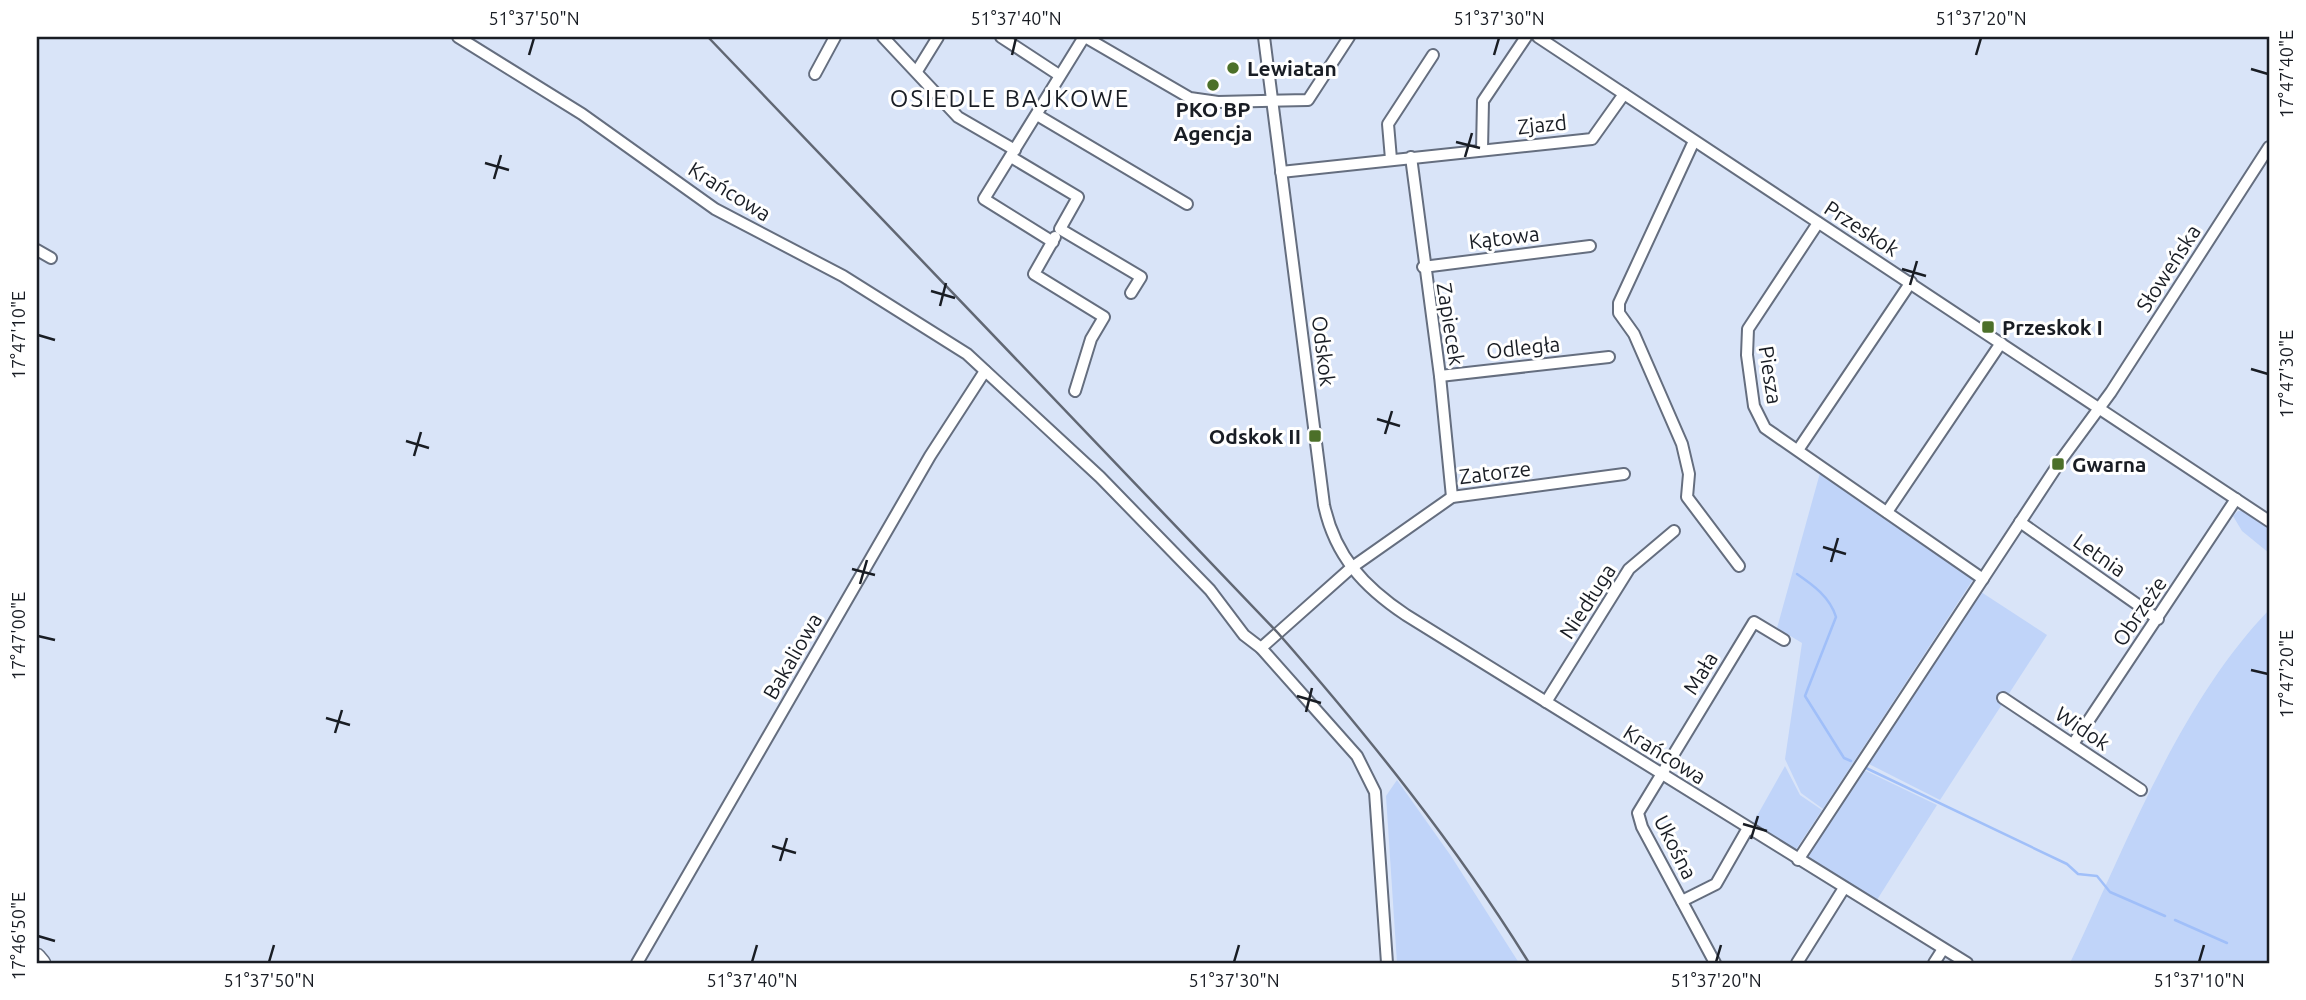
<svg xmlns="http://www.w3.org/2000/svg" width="2306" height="1000" font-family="Ubuntu,sans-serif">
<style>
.green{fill:#c0d4f9}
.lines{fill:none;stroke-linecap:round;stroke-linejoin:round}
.stream{stroke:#a0bff9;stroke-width:2.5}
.minor-casing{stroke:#656e7f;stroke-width:14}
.secondary-casing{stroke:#656e7f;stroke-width:19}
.minor{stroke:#fff;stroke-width:10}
.secondary{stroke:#fff;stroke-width:16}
.rail{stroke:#616773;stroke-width:2.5}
.ticks{fill:none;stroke:#191d24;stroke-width:2.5}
.poi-dot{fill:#4c7029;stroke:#fff;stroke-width:2.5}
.labels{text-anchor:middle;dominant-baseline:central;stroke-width:6;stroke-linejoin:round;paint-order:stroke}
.poi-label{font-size:21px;font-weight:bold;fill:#191d24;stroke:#fff;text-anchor:start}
.street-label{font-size:21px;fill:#191d24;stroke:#fff}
.quarter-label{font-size:24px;letter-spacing:2px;fill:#191d24;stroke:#fff}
.neatline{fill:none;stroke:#191d24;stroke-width:2.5}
.ticks-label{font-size:18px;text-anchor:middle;fill:#191d24}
</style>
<rect width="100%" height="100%" fill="#d9e4f8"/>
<g class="green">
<polygon points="1820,473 1974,578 1823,809 1801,793 1785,759 1802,643 1777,628"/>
<polygon points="2238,511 2243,511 2269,528 2269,553 2242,531 2233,516"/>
<polygon points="1978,590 2047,635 1940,800 1865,762"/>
<path d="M2269 610V963H2070C2125 848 2179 703 2269 610Z"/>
<polygon points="1785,766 1800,795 1822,810 1795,851 1753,823"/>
<polygon points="1860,768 1937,805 1875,903 1803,856"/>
<polygon points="1397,780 1451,856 1519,963 1397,963 1386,796"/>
</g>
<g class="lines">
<g class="stream">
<path d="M1797 574C1813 585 1830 597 1836 617L1805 696 1844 758 1851 761"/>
<polyline points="1866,768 2067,864 2078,874 2097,876 2110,892 2165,916"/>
<polyline points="2175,920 2227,943"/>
</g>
<defs>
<g id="minor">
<polyline points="458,37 582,114 715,209 843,276 967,354 1100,477 1210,590 1244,635 1261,648 1357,756 1375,792 1387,963"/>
<polyline points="883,37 958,117 1015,150"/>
<polyline points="1001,37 1059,75"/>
<polyline points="1085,37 1190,98 1218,102 1308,100 1349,37"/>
<path d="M1264 37 1324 505C1335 556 1364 587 1406 615L1967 963"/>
<polyline points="1538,37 2269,521"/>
<polyline points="917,71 938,37"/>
<polyline points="815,74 835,37"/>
<polyline points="1037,115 1187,204"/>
<polyline points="1694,141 1619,303 1619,313 1634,334 1682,444 1689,474 1687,497 1739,566"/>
<polyline points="1482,150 1483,101 1526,37"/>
<polyline points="1011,157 1078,197 1060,229 1141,277 1131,293"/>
<polyline points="1411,157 1440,376 1452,497"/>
<polyline points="1391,159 1388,124 1433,55"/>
<polyline points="1281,172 1592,139 1624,94"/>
<polyline points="1818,223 1748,329 1747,355 1754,406 1765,428 1983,579"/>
<polyline points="1055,237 1034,274 1104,317 1091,339 1075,391"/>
<polyline points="1053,242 984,199 1084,37"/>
<polyline points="37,250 51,258"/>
<polyline points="1423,267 1590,246"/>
<polyline points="1440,376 1609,357"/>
<polyline points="1798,450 1911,282"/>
<polyline points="1887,512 2001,343"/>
<polyline points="2020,522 2158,619"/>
<polyline points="1261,648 1351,568 1452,497 1624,474"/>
<polyline points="2003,698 2141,790"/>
<polyline points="1546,702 1629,569 1674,531"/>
<polyline points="2073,744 2236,499"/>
<polyline points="1798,860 2061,460 2111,392 2269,147"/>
<polyline points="1682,901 1716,884 1748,828"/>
<polyline points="637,963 930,456 985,371"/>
<polyline points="1715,963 1642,827 1638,813 1754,622 1784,640"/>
<polyline points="1797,963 1844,888"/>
<polyline points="1934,963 1943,949"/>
</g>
<polyline id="secondary" points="37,957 42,963"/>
</defs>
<use href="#minor" class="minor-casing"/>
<use href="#secondary" class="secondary-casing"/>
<use href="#minor" class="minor"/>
<use href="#secondary" class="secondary"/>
<path class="rail" d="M708 37 1278 633C1369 737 1456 845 1529 963"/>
</g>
<path class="ticks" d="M529 55 534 38M1012 55 1016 38M1494 55 1499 38M1976 55 1981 38M2251 69 2268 74M1456 142 1480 148M1465 157 1472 133M485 163 509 170M494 179 501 155M1902 269 1926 276M1910 285 1917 261M931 291 955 298M940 306 946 283M38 335 55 340M2251 369 2268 374M1377 419 1400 426M1385 434 1392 411M406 441 429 448M414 456 421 432M1823 547 1846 554M1831 562 1838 538M852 569 875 575M860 584 867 560M38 636 55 640M2251 670 2268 674M1297 696 1321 703M1306 712 1312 688M326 718 350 725M335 733 342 710M1743 824 1767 831M1751 839 1758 816M772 846 796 853M780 861 787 838M38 936 55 941M269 962 274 945M752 962 757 945M1234 962 1239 945M1716 962 1721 945M2199 962 2204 945"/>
<g class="poi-dot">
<circle cx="1233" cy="68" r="7"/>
<circle cx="1213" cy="85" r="7"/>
<rect x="1981" y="320" width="14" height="14" rx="3.5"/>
<rect x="1308" y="429" width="14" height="14" rx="3.5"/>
<rect x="2051" y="457" width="14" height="14" rx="3.5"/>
</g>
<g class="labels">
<g class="poi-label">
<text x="1247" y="68">Lewiatan</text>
<text x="1213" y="109" text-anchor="middle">PKO BP<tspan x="1213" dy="24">Agencja</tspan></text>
<text x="2002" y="327">Przeskok I</text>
<text x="1301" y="436" text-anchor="end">Odskok II</text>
<text x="2072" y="464">Gwarna</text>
</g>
<g class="street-label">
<text transform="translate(1542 124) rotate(-6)">Zjazd</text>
<text transform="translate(730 191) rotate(32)">Krańcowa</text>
<text transform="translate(1862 228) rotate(33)">Przeskok</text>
<text transform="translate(1504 237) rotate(-7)">Kątowa</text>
<text transform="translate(2168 268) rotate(-57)">Słoweńska</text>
<text transform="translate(1451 324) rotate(81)">Zapiecek</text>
<text transform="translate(1523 347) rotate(-6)">Odległa</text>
<text transform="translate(1324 351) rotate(83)">Odskok</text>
<text transform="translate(1771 375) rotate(81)">Piesza</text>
<text transform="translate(1495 472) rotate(-7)">Zatorze</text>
<text transform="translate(2100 555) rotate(35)">Letnia</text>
<text transform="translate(1587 601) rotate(-57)">Niedługa</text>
<text transform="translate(2139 611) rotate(-56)">Obrzeże</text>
<text transform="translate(792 656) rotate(-60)">Bakaliowa</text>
<text transform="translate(1700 673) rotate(-58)">Mała</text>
<text transform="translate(2083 728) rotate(34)">Widok</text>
<text transform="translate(1665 754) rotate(32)">Krańcowa</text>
<text transform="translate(1676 847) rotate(63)">Ukośna</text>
</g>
<g class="quarter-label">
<text x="1010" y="98">OSIEDLE BAJKOWE</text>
</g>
</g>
<rect width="2306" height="1000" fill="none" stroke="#ffffff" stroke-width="77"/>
<rect x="38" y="38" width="2230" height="924" class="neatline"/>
<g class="ticks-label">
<text x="534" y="25">51°37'50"N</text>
<text x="1016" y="25">51°37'40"N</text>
<text x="1499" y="25">51°37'30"N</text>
<text x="1981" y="25">51°37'20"N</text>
<text transform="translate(2287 74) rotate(-90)" y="6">17°47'40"E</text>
<text transform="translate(19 335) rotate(-90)" y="6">17°47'10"E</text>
<text transform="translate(2287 374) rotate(-90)" y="6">17°47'30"E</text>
<text transform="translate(19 636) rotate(-90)" y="6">17°47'00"E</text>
<text transform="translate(2287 674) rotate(-90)" y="6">17°47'20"E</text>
<text transform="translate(19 936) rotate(-90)" y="6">17°46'50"E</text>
<text x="269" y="987">51°37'50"N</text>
<text x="752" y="987">51°37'40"N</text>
<text x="1234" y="987">51°37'30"N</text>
<text x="1716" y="987">51°37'20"N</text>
<text x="2199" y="987">51°37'10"N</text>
</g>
</svg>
